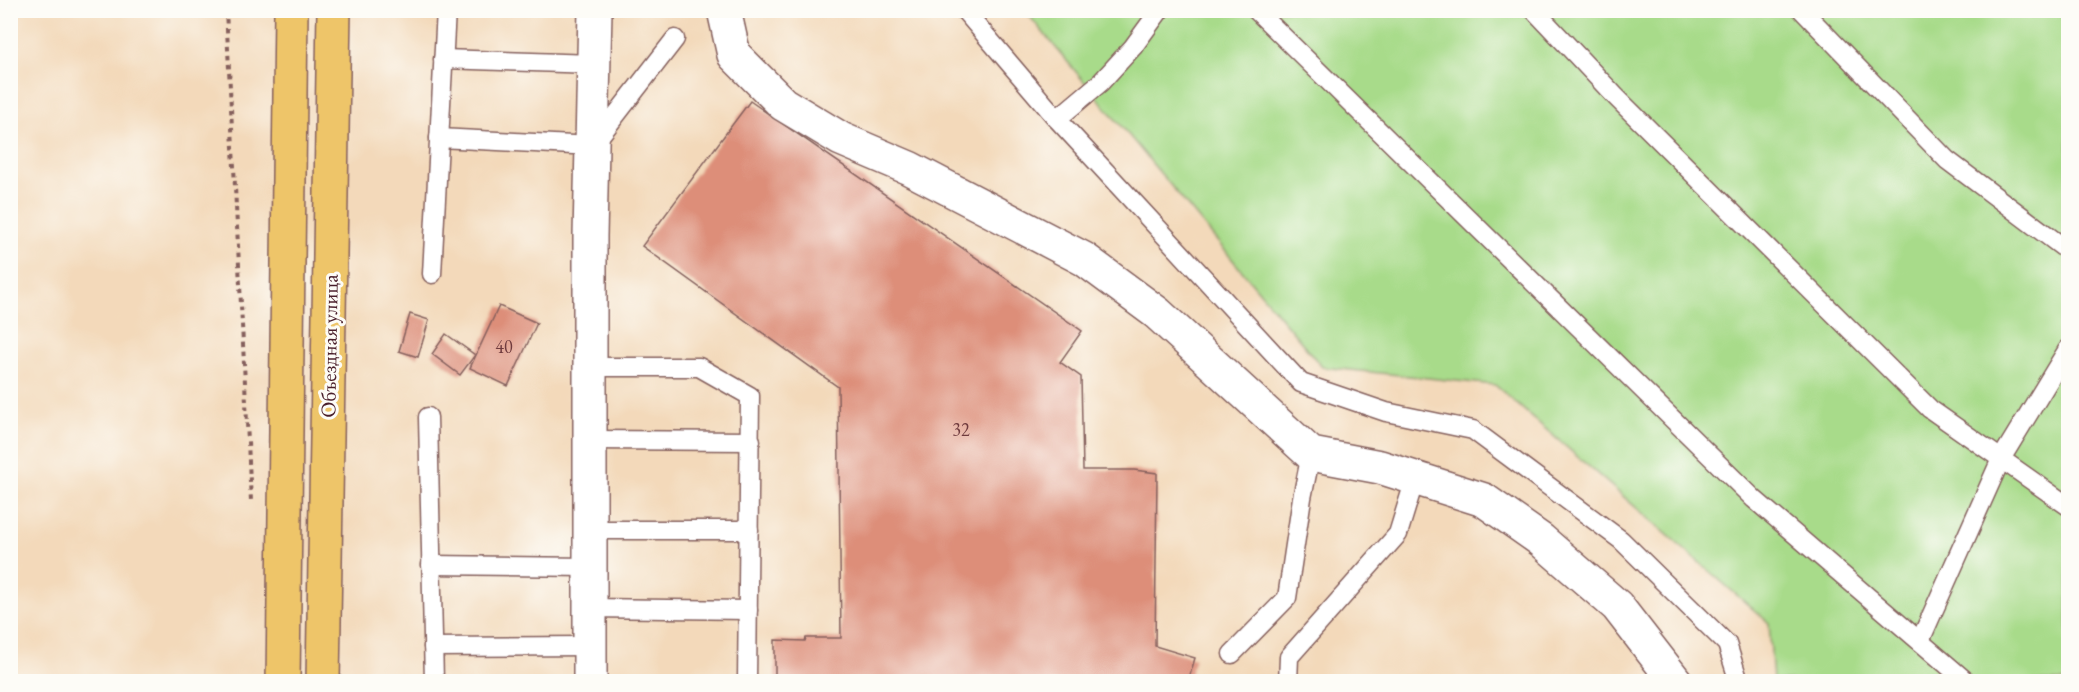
<svg xmlns="http://www.w3.org/2000/svg" width="2079" height="692" font-family="'EB Garamond',serif">
<style>
.green{fill:#a8db8a;stroke:#797d5a;stroke-width:1.5}
.building{fill:#dd8e79}
.lines{fill:none;stroke-linecap:round;stroke-linejoin:round}
.service-casing{stroke:#85605d;stroke-width:21}
.minor-casing{stroke:#85605d;stroke-width:36}
.primary-casing{stroke:#85605d;stroke-width:36}
.path{stroke:#85605d;stroke-width:4;stroke-dasharray:4.5 4.5;stroke-linecap:butt}
.service{stroke:#fff;stroke-width:18}
.minor{stroke:#fff;stroke-width:33}
.primary{stroke:#eec569;stroke-width:33}
.labels{text-anchor:middle;dominant-baseline:central;stroke-width:6;stroke-linejoin:round;paint-order:stroke}
.number-label{font-size:18px;fill:#6f3b3e}
.street-label{font-size:21px;fill:#4a1f2b;stroke:#fdfcf7}
</style>
<rect width="100%" height="100%" fill="#fdfcf7"/>
<filter id="ink" filterUnits="userSpaceOnUse"><feTurbulence type="fractalNoise" baseFrequency=".0167" numOctaves="2"/><feDisplacementMap in="SourceGraphic" scale="12" xChannelSelector="R" yChannelSelector="G"/><feConvolveMatrix kernelMatrix="1 2 1 2 8 2 1 2 1" color-interpolation-filters="sRGB"/></filter>
<filter id="wash" filterUnits="userSpaceOnUse"><feTurbulence type="fractalNoise" baseFrequency=".008" numOctaves="4" result="noise"/><feDisplacementMap in="SourceGraphic" scale="24" xChannelSelector="R" yChannelSelector="G"/><feGaussianBlur stdDeviation="1.35" result="paint"/><feColorMatrix in="noise" values="0 0 0 0 0 0 0 0 0 0 0 0 0 0 0 0 0 1.4 0 .05"/><feComposite in="paint" operator="in"/></filter>
<g filter="url(#wash)">
<rect width="100%" height="100%" fill="#f3d9ba"/>
<polygon class="green" points="1027,10 2068,11 2068,681 1773,681 1769,623 1495,385 1322,367 1026,12"/>
<g id="blocks">
<g class="building">
<polygon points="750,101 1082,331 1060,362 1081,377 1083,470 1134,470 1157,473 1155,646 1195,658 1188,682 775,682 775,640 805,641 806,638 841,638 838,387 642,246"/>
<polygon points="499,306 537,323 508,386 470,368"/>
<polygon points="410,314 429,320 418,357 399,351"/>
<polygon points="446,334 475,355 460,375 432,354"/>
</g>
</g>
</g>
<g filter="url(#ink)">
<use href="#blocks" fill-opacity="0" stroke="#85605d" stroke-width="1.5"/>
<g class="lines">
<defs>
<g id="service">
<polyline points="964,10 1057,119 1301,383 1386,412 1473,430 1621,540 1727,644 1739,682"/>
<polyline points="1256,10 1754,499 1967,682"/>
<polyline points="1534,10 1616,97 1930,409 2068,506"/>
<polyline points="1802,10 1947,160 2068,251"/>
<polyline points="443,59 594,64"/>
<polyline points="1057,119 1101,82 1133,47 1160,10"/>
<polyline points="439,138 592,146 675,39"/>
<polyline points="432,274 446,10"/>
<polyline points="590,367 699,367 750,396 747,682"/>
<polyline points="428,417 434,682"/>
<polyline points="590,440 751,441"/>
<polyline points="590,530 749,530"/>
<polyline points="431,565 590,567"/>
<polyline points="589,608 748,610"/>
<polyline points="1920,641 2001,459 2068,349"/>
<polyline points="433,647 590,646"/>
<polyline points="1232,654 1287,598 1302,498 1311,454"/>
<polyline points="1288,682 1289,657 1398,534 1415,479"/>
</g>
<g id="minor">
<polyline points="724,10 734,55 783,104 841,139 909,168 1084,259 1157,313 1311,454 1380,467 1484,500 1541,540 1617,606 1676,682"/>
<polyline points="590,682 590,236 595,10"/>
</g>
<g id="primary">
<polyline points="283,682 291,10"/>
<polyline points="323,682 334,10"/>
</g>
</defs>
<use href="#service" class="service-casing"/>
<use href="#minor" class="minor-casing"/>
<use href="#primary" class="primary-casing"/>
<polyline class="path" points="226,10 251,501"/>
<use href="#service" class="service"/>
<use href="#minor" class="minor"/>
<use href="#primary" class="primary"/>
</g>
</g>
<g class="labels">
<g class="number-label">
<text x="504" y="346">40</text>
<text x="961" y="429">32</text>
</g>
<g class="street-label">
<text transform="translate(329 346) rotate(-89)">Объездная улица</text>
</g>
</g>
<rect width="2079" height="692" fill="none" stroke="#fdfcf7" stroke-width="36"/>
</svg>
